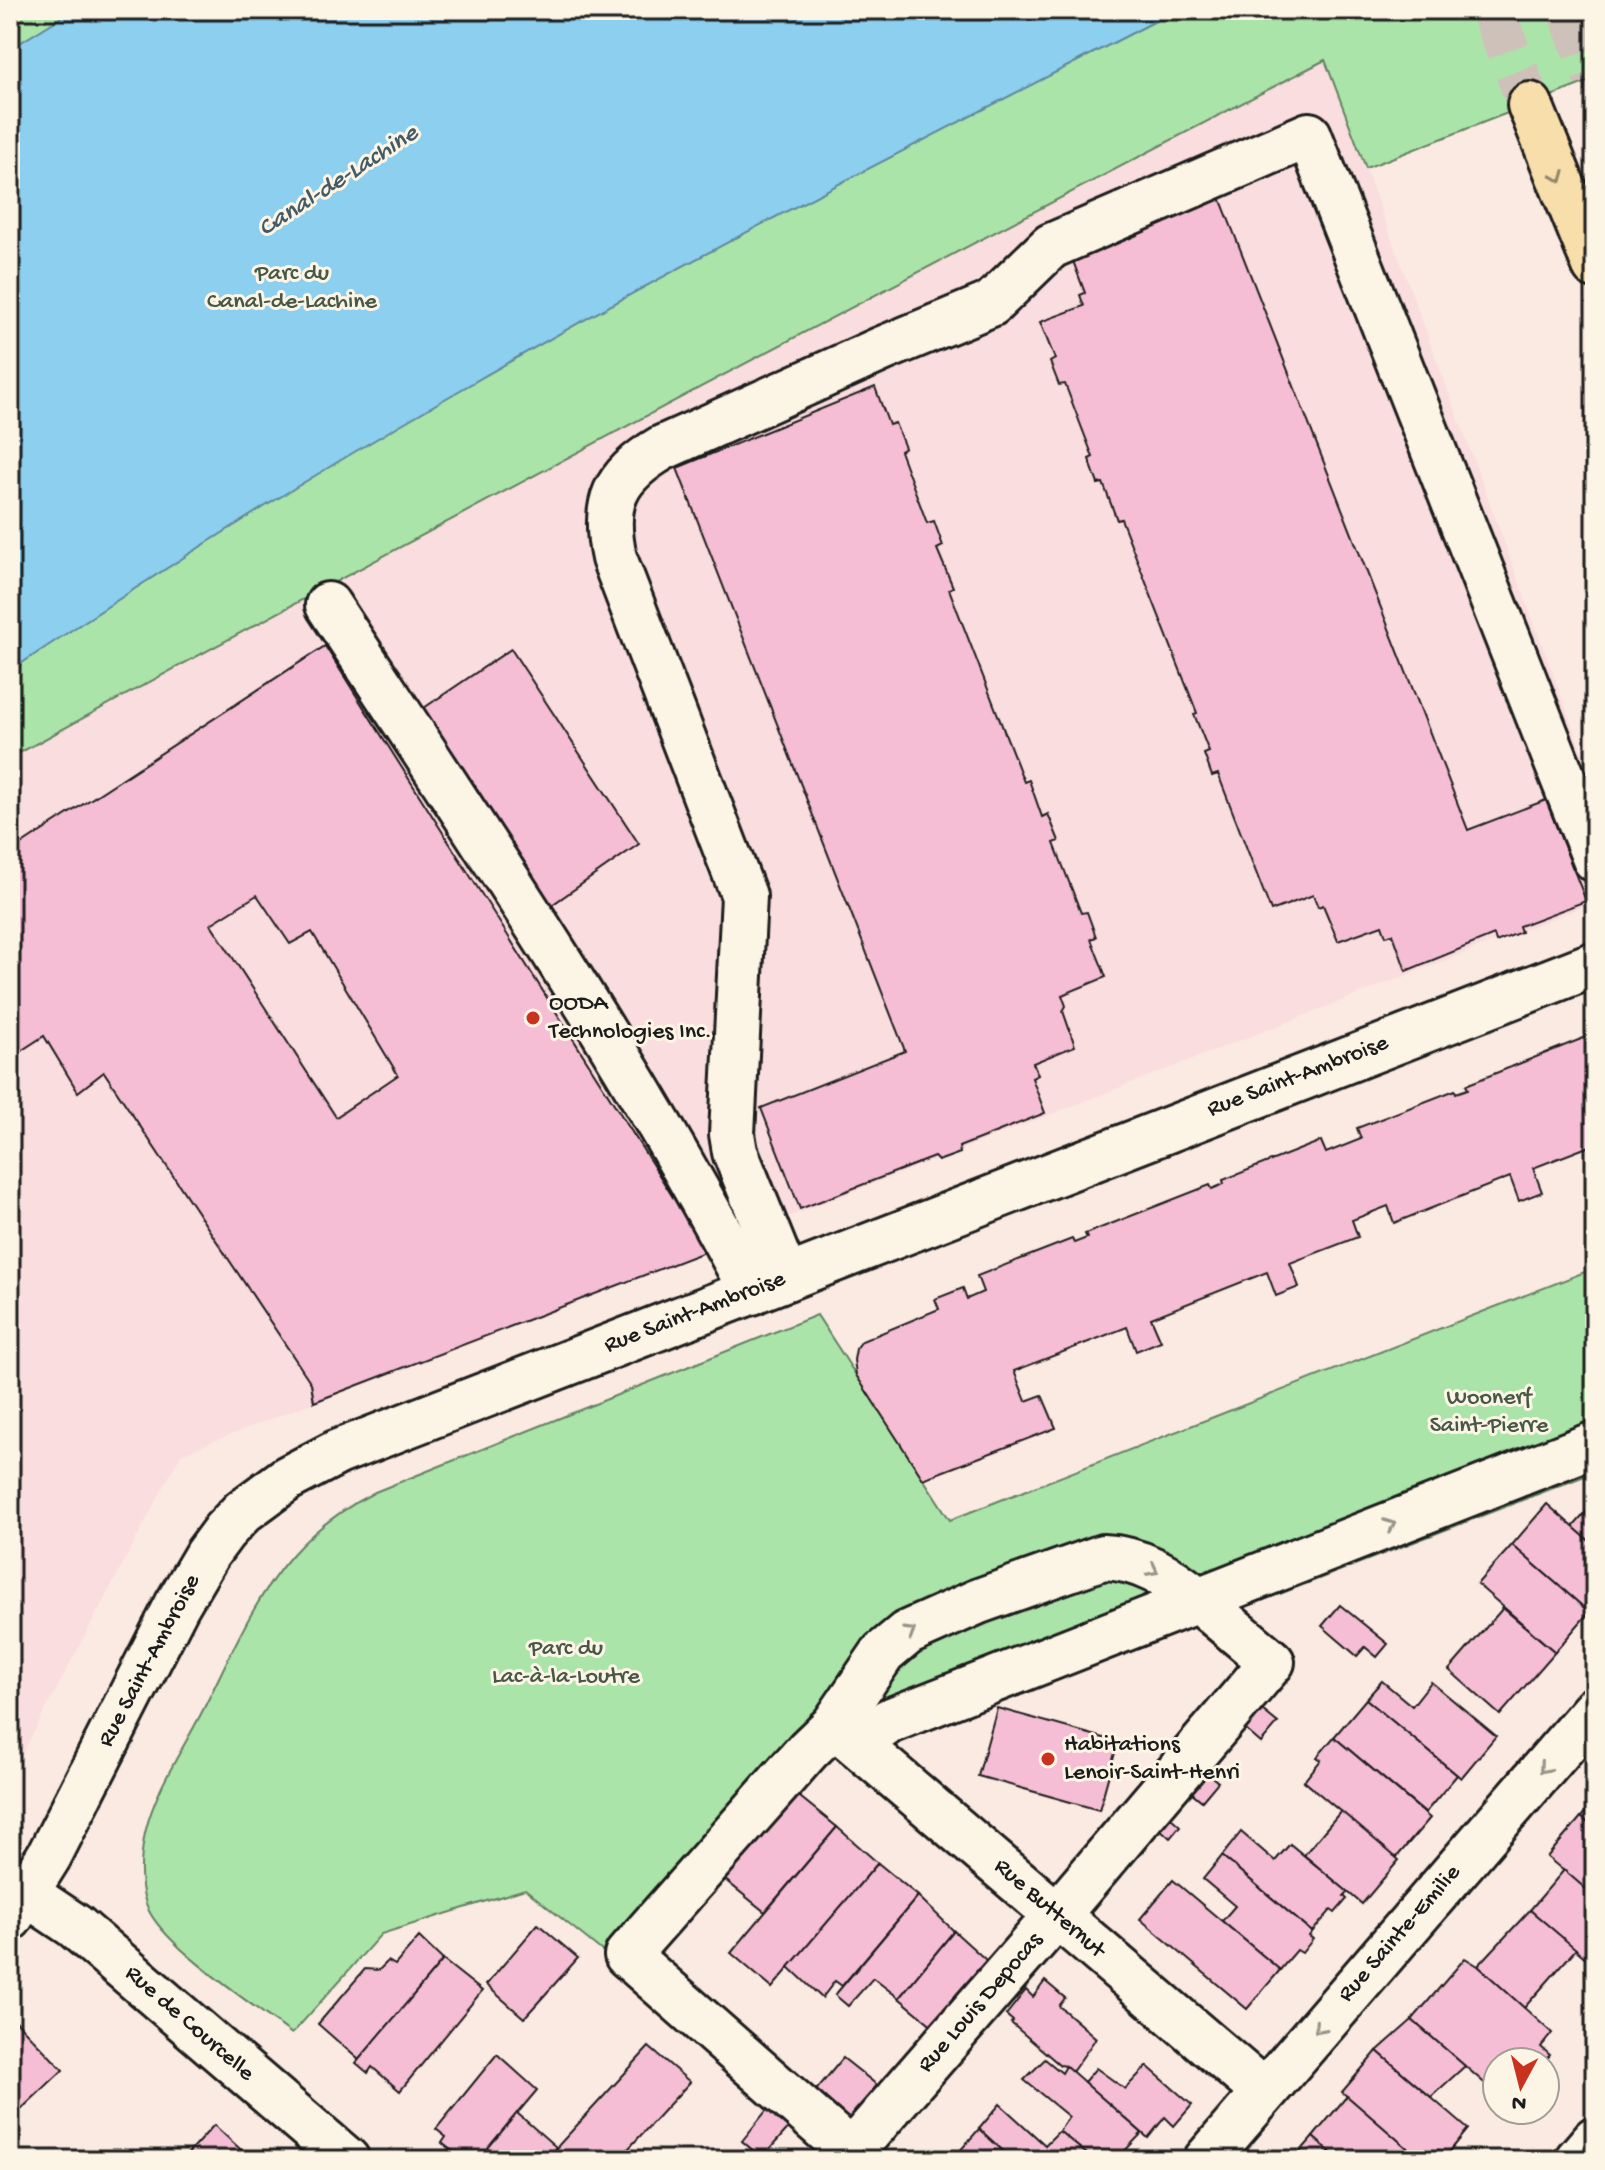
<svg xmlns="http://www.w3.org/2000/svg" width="1605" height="2170" font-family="'Gochi Hand',sans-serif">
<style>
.built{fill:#faddde}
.green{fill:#abe4a9;stroke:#648062;stroke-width:2}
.water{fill:#8ccfee;stroke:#5f879a;stroke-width:2}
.building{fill:#f6bed4;stroke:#1c1c1c;stroke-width:2;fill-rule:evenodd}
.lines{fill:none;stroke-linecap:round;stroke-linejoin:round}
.major-tunnel{stroke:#cec1ba;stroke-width:44;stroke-dasharray:44 22;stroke-linecap:butt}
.minor-casing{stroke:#1c1c1c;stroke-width:50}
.major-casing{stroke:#1c1c1c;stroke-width:50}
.minor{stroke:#fcf5e5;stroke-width:44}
.major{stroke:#f8deab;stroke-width:44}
.oneway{stroke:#95876b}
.oneway2{stroke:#97938b}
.poi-dot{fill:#c8321e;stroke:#fcf5e5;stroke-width:3}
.labels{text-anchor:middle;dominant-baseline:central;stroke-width:6;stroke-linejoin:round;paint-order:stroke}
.park-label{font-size:24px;fill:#475846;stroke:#fcf5e5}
.poi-label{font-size:24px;fill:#1c1c1c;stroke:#fcf5e5;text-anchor:start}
.street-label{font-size:24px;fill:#1c1c1c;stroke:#fcf5e5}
.water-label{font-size:26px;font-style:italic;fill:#435b66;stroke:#fcf5e5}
</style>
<rect width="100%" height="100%" fill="#fbeae2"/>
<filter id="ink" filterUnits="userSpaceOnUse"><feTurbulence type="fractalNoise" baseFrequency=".0125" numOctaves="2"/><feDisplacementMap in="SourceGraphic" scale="16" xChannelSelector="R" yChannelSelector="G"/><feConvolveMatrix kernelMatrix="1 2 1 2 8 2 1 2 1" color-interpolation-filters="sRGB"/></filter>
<g filter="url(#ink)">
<polygon class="built" points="1325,59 1595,787 1595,902 181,1454 10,1777 10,758 382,555 858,302"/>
<g class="green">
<path d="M10 10H1595V79L1366 168 1325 60C884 289 446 520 10 758Z"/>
<path d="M1595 1268V1472L913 1736 858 1688 612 1959 525 1889 381 1934 292 2034C255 2006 169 1950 149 1911 138 1888 140 1858 145 1833 155 1790 182 1751 202 1712 229 1659 253 1599 293 1554 317 1527 344 1508 375 1492L817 1315 950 1520Z"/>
</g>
<path class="water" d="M73 10H1177C933 136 687 258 450 396 300 482 153 575 10 671V49Z"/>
<g class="building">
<polygon points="1219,195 1468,830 1546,800 1586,901 1519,926 1521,932 1496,942 1494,935 1406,971 1393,934 1386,936 1382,925 1338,941 1323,905 1318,907 1313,895 1271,911 1218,774 1212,776 1204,754 1209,752 1194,714 1197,713 1121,519 1117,520 1103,483 1098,484 1089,459 1093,457 1065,384 1059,385 1050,362 1055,359 1040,322 1084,306 1080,295 1085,293 1070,253"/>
<polygon points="875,387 889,425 895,423 905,448 900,451 927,523 934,521 943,546 937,549 953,587 949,589 1024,782 1029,780 1042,817 1048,814 1059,841 1054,843 1081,913 1087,912 1096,937 1091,939 1106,977 1062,995 1066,1006 1063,1011 1075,1046 1033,1063 1038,1075 1032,1078 1045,1113 959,1147 960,1153 938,1161 934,1157 800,1209 761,1108 905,1051 677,468"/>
<path d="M325 646 707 1251 314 1402 311 1383 104 1072 78 1092 44 1036 10 1058V852ZM257 895 290 944 312 932 398 1075 336 1117 211 924Z"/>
<polygon points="511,649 639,844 546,909 418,712"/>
<polygon points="1591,1035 1593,1039 1595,1039 1595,1144 1533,1168 1542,1192 1519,1201 1510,1177 1394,1223 1388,1206 1352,1220 1358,1237 1290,1263 1299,1287 1276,1296 1267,1272 1151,1318 1161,1341 1136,1351 1127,1327 1014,1371 1026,1401 1042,1395 1056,1428 923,1479 856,1375 854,1360 856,1349 862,1341 939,1309 935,1299 963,1288 967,1299 983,1292 977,1276 1072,1239 1074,1243 1087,1238 1085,1234 1210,1185 1212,1189 1224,1184 1223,1180 1321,1141 1326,1153 1361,1139 1357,1128 1455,1090 1456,1093 1468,1089 1466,1085"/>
<polygon points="1595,1502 1595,1546 1573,1527"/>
<polygon points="1547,1504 1595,1546 1595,1606 1589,1612 1512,1545"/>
<polygon points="1512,1545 1589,1612 1555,1652 1477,1584"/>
<polygon points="1340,1605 1388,1644 1377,1657 1365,1647 1357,1656 1322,1626"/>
<polygon points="1503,1608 1555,1652 1500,1715 1449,1670"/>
<polygon points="1382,1681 1412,1706 1431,1682 1496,1736 1461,1778 1366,1699"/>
<polygon points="1366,1699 1457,1775 1425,1813 1334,1737"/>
<polygon points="1257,1706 1278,1723 1261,1743 1240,1725"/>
<polygon points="997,1708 1118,1742 1099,1810 978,1776"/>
<polygon points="1334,1737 1430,1818 1396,1858 1304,1781 1321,1760 1317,1757"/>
<polygon points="1201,1768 1218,1782 1202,1801 1185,1787"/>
<polygon points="795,1793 837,1827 765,1912 724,1879"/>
<polygon points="1595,1801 1595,1829 1581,1817"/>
<polygon points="1341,1811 1399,1860 1362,1904 1304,1855"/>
<polygon points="1169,1816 1180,1826 1170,1838 1159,1828"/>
<polygon points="1581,1817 1595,1829 1595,1897 1547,1857"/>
<polygon points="837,1827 878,1863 772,1988 731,1953"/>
<polygon points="1241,1832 1275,1861 1290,1844 1348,1892 1344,1896 1347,1899 1335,1913 1331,1910 1312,1932 1222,1856"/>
<polygon points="1222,1856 1312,1932 1309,1936 1313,1939 1302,1953 1297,1950 1280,1970 1222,1921 1235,1906 1203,1879"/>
<polygon points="878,1863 918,1896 842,1986 835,1981 822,1998 789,1967"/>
<polygon points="1564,1870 1595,1897 1595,1966 1530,1910"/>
<polygon points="1173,1880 1280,1970 1247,2009 1140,1919"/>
<polygon points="918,1896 954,1931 899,1998 873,1978 848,2006 835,1995"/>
<polygon points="1530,1910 1576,1949 1524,2008 1478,1966"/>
<polygon points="538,1924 578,1958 524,2018 486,1985"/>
<polygon points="954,1931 996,1969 940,2032 899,1998"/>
<polygon points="419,1937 443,1960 359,2060 318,2024 365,1969 379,1970 388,1961 395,1965"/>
<polygon points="1465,1958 1478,1966 1552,2033 1541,2047 1550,2055 1544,2062 1497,2062 1497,2094 1412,2020"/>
<polygon points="443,1960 482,1991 400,2091 372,2067 368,2073 356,2063"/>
<polygon points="1045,1981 1065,1998 1059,2006 1096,2038 1072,2072 1066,2066 1060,2065 1011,2023 1013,2021 1006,2015 1026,1990 1033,1997"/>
<polygon points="14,2019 63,2070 17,2113 10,2104 10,2022"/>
<polygon points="1412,2020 1465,2066 1431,2097 1377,2051"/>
<polygon points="649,2047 690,2082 618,2160 545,2160"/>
<polygon points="1377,2051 1468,2129 1446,2156 1438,2150 1429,2160 1421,2160 1342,2092"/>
<polygon points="497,2054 537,2090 478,2160 473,2160 465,2154 461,2158 442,2143 446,2137 436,2129"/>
<polygon points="843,2058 877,2085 847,2123 812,2095"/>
<polygon points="1045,2059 1062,2073 1066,2066 1142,2133 1116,2160 1094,2160 1059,2131 1069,2117 1024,2080"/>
<polygon points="1147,2066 1192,2105 1174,2126 1165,2117 1148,2138 1084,2082 1096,2068 1125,2089"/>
<polygon points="1347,2096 1421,2160 1339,2160 1313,2137"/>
<polygon points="1000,2104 1045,2145 1059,2131 1094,2160 1013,2160 979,2129"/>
<polygon points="770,2106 791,2125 762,2158 742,2141"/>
<polygon points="517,2113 556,2147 545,2160 478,2160"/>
<polygon points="214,2125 252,2160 182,2160"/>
<polygon points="979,2129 1013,2160 968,2160 958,2153"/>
<polygon points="1313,2137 1339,2160 1293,2160"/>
<polygon points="881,2153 899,2160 875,2160"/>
</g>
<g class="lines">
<g class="major-tunnel">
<polyline points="1492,10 1530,105"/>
<polyline points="1569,10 1595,78"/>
</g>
<defs>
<g id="minor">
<path d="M328 605C475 830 627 1053 752 1292"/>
<path d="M786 1278 735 1152 732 1134 744 896 614 558C602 503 614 476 662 448L882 349 991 304 1051 246 1309 135 1595 859"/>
<polyline points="839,1729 1264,2092"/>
<polyline points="27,1894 75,1926 347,2160"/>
<polyline points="10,1918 49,1856 177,1605 207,1554 224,1531 243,1511 288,1478 338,1452 382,1435 1595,964"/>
<path d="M851 2152 627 1955 808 1750 834 1725 883 1653 907 1633 979 1601 1103 1557C1141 1558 1170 1577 1198 1600L1595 1444"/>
<polyline points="844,2160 1057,1915 1272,1662 1198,1600 889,1721 875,1731 861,1747"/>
<polyline points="1206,2160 1595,1709"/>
<polyline points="1577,2160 1595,2139"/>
</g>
<polyline id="major" points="1530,105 1595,266"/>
</defs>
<use href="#minor" class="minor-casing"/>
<use href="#major" class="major-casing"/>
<use href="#minor" class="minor"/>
<use href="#major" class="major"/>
</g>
<defs><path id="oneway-chevron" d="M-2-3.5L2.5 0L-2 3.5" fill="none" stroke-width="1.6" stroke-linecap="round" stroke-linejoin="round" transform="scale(2)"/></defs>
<use class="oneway" href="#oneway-chevron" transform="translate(1559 177) rotate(68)"/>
<g class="oneway2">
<use href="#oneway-chevron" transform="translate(1390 1525) rotate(-21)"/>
<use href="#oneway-chevron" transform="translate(1153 1570) rotate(28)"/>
<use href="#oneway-chevron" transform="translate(910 1632) rotate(-32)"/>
<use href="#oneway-chevron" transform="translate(1544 1768) rotate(131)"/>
<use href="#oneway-chevron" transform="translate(1319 2028) rotate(131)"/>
</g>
</g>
<g class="poi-dot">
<circle cx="533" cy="1018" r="8"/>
<circle cx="1048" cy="1759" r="8"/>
</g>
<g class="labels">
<g class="park-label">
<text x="292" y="274">Parc du<tspan x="292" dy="28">Canal-de-Lachine</tspan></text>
<text x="1489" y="1398">Woonerf<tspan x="1489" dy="28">Saint-Pierre</tspan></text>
<text x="566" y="1649">Parc du<tspan x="566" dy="28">Lac-à-la-Loutre</tspan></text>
</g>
<g class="poi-label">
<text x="549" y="1004">OODA<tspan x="549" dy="28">Technologies Inc.</tspan></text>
<text x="1064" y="1745">Habitations<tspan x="1064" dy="28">Lenoir-Saint-Henri</tspan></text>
</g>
<g class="street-label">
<text transform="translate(1298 1077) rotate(-21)">Rue Saint-Ambroise</text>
<text transform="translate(695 1313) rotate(-21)">Rue Saint-Ambroise</text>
<text transform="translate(150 1661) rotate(-62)">Rue Saint-Ambroise</text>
<text transform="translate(1049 1909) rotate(41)">Rue Butternut</text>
<text transform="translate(1400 1934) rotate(-49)">Rue Sainte-Emilie</text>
<text transform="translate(981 2003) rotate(-49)">Rue Louis Depocas</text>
<text transform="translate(189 2024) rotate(41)">Rue de Courcelle</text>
</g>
<g class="water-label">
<text transform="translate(339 182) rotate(-33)">Canal-de-Lachine</text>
</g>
</g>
<rect width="1605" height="2170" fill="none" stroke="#fcf5e5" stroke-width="40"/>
<rect x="20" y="20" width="1565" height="2130" fill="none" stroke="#1c1c1c" stroke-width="3" filter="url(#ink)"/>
<g transform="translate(1521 2086) rotate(187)"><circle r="38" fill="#fcf5e5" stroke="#a29e95" stroke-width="2"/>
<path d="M0-6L14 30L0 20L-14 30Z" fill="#c8321e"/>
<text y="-12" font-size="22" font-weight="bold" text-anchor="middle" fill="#1c1c1c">N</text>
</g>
</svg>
